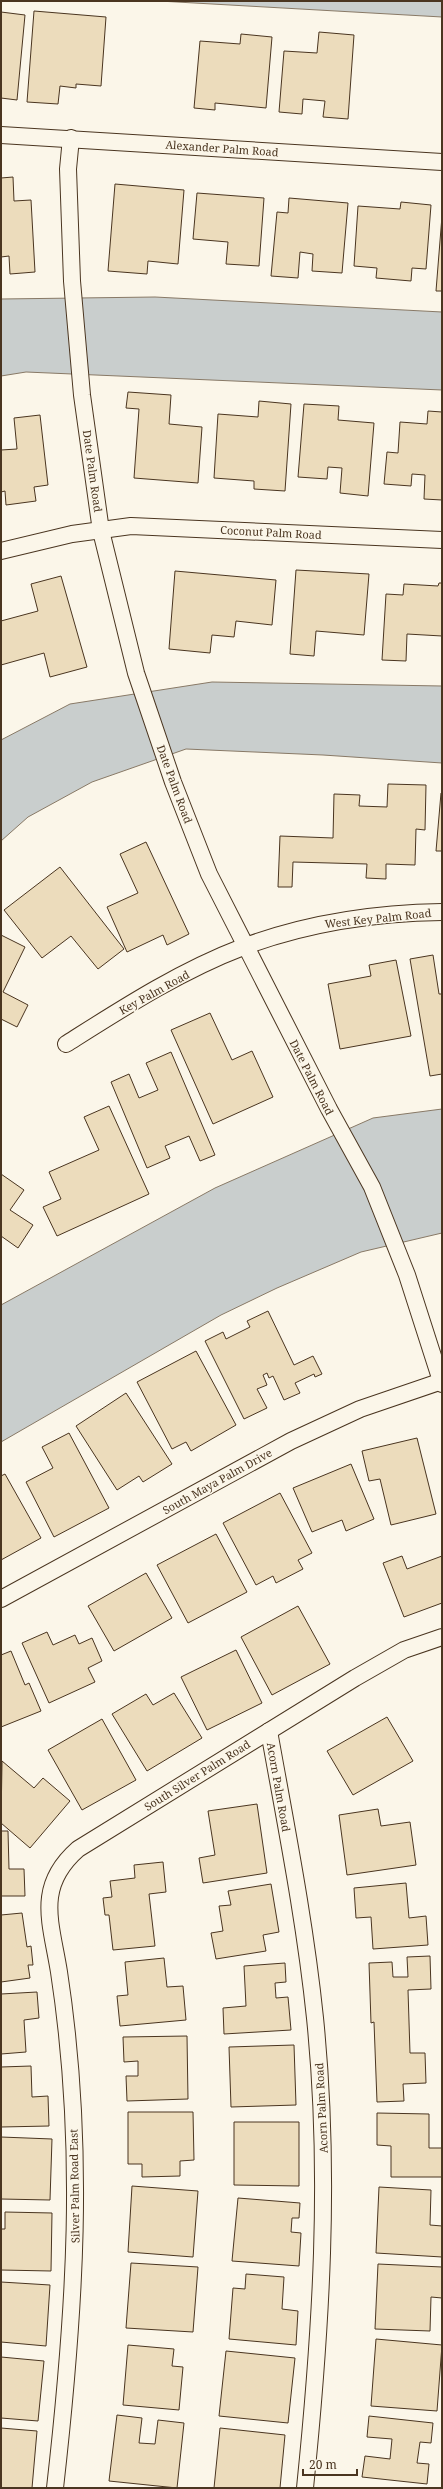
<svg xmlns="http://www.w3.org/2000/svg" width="443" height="2489" font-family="'Noto Serif',serif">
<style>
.water{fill:#c9cecd;stroke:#887966}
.building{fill:#ecdcbc;stroke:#4a3520}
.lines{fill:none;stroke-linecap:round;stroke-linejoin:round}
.street-casing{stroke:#4a3520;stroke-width:18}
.street{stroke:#fbf6e9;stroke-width:16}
.labels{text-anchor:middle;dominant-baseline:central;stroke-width:3;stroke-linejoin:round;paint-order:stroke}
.street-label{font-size:11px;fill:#4a3520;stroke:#fbf6e9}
</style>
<rect width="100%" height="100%" fill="#fbf6e9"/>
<g class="water">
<polygon points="159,1 442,1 442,17"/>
<polygon points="155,297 442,312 442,390 26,372 1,376 1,299"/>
<polygon points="212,682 442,686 442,763 323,755 186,749 92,782 28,817 1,841 1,740 70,704"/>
<polygon points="442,1109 442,1233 361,1252 277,1288 221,1315 1,1442 1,1305 215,1188 373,1118"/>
</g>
<g class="building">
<polygon points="34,11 106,17 101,86 76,84 76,88 60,86 58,104 27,102"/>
<polygon points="1,12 25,15 17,100 1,98"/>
<polygon points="319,32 354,35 348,119 323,117 325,101 303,99 302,114 279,112 284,51 317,53"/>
<polygon points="241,34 272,37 266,108 215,103 215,110 194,108 200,41 240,44"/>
<polygon points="13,177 14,201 31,200 35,272 10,274 9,256 1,257 1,178"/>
<polygon points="115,184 184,190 178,264 148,261 147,274 108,271"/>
<polygon points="197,193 264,198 259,266 226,264 228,242 193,239"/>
<polygon points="289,198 348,203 342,273 312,271 313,254 300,252 298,278 271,276 277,212 288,213"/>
<polygon points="401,202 431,205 426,269 412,268 411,281 376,278 377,268 354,266 358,206 400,209"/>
<polygon points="442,216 442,291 436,291"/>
<polygon points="128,392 171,395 169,424 202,427 198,483 134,478 139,409 126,408"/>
<polygon points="259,401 291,404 285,491 254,489 254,481 214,478 218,414 258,417"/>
<polygon points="304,404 339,406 338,420 374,423 368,496 340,493 342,468 328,467 327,479 298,477"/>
<polygon points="428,411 442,412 442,500 424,499 425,475 412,474 411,486 384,484 387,452 398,453 400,422 427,424"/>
<polygon points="40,415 48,485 34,487 36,501 6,505 5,491 1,492 1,450 17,449 14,418"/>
<polygon points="296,570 369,574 364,635 316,631 314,656 290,654"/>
<polygon points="175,571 276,580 272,625 236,621 234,637 212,635 210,653 169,649"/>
<polygon points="61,576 87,667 50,677 44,653 1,665 1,621 38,611 31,584"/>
<polygon points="439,583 442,583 442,636 407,634 406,661 382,660 386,594 403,595 404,584 438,586"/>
<polygon points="388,784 426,785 425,830 416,829 415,865 386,864 386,879 366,878 367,864 293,862 292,887 278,887 280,836 333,838 334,794 360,795 359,806 387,807"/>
<polygon points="441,793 442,793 442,851 436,851"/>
<polygon points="146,842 189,934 167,945 163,935 127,952 107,907 138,893 120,854"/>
<polygon points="60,867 124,949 98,969 71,936 42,958 4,910"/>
<polygon points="1,935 25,947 3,992 28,1005 17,1027 1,1019"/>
<polygon points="433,955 439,994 442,994 442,1074 430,1076 410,959"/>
<polygon points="396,960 411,1036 340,1049 328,984 371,976 369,965"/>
<polygon points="210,1013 232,1060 252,1051 273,1097 213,1124 171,1030"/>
<polygon points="171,1052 215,1155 200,1161 189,1136 165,1146 170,1158 147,1168 111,1082 129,1074 139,1098 158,1090 146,1063"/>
<polygon points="109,1106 149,1194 57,1236 43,1207 61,1199 49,1172 99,1150 84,1117"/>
<polygon points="1,1174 24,1190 10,1210 33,1225 18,1248 1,1236"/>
<polygon points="268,1311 294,1365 313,1356 322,1374 315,1377 314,1374 295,1383 300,1393 284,1400 273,1376 269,1378 267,1373 263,1375 267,1385 257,1389 267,1408 244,1419 205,1341 223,1332 226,1339 250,1327 247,1321"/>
<polygon points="196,1351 236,1425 191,1451 186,1442 172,1449 137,1382"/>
<polygon points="126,1393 172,1464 143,1482 139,1476 117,1490 76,1426"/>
<polygon points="69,1433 109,1508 54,1537 26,1482 53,1468 42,1447"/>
<polygon points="417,1438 436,1514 391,1525 380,1479 369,1481 362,1451"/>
<polygon points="351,1464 374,1519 346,1531 342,1520 312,1532 293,1488"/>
<polygon points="5,1474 41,1538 1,1560 1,1476"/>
<polygon points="280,1493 312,1553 298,1560 303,1569 276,1583 273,1576 256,1585 223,1523"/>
<polygon points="216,1534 247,1592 188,1623 157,1565"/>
<polygon points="402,1556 407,1569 442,1556 442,1603 404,1617 383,1563"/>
<polygon points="146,1573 172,1618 114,1651 88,1606"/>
<polygon points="298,1606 330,1664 272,1695 241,1637"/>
<polygon points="47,1632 53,1645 75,1635 79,1644 92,1638 102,1661 88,1668 95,1682 49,1703 22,1643"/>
<polygon points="236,1650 262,1703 207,1730 181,1677"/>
<polygon points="11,1651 25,1685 29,1683 41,1711 1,1727 1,1655"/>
<polygon points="174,1693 202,1738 147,1771 112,1714 146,1694 153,1705"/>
<polygon points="387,1717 413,1761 353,1795 327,1751"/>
<polygon points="102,1719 136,1780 82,1810 48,1750"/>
<polygon points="2,1761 34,1788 43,1778 70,1801 30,1848 1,1823"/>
<polygon points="257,1804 267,1873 203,1883 199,1858 215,1855 208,1811"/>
<polygon points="378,1809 381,1826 410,1822 416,1865 347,1875 339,1815"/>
<polygon points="1,1831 8,1831 9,1869 24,1869 25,1896 1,1896"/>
<polygon points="163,1862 166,1892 149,1894 155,1946 113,1950 109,1915 105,1915 103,1898 112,1897 110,1881 135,1878 134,1865"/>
<polygon points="406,1883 409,1918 426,1916 428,1945 373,1949 371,1917 356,1918 354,1888"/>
<polygon points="271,1884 279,1932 263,1935 266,1951 216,1959 211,1933 223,1931 219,1906 231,1905 228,1891"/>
<polygon points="22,1913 27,1947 31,1946 33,1965 28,1965 30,1978 1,1982 1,1915"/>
<polygon points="430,1956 431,1989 408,1990 410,2053 425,2053 426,2083 403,2084 404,2101 377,2102 374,2022 371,2023 369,1963 392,1962 393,1977 408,1977 407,1957"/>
<polygon points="164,1958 167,1987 183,1986 186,2020 120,2026 117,1996 128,1995 125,1962"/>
<polygon points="285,1963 286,1982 275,1983 276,1998 288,1997 291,2030 224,2034 223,2008 246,2006 244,1966"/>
<polygon points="37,1992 39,2018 24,2020 26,2052 1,2054 1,1994"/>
<polygon points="187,2036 188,2099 127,2101 126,2076 138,2076 138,2061 124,2062 123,2037"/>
<polygon points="294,2045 296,2105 231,2107 229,2047"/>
<polygon points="31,2066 32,2097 48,2096 49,2126 1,2127 1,2067"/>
<polygon points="128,2112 193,2112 194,2160 180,2161 180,2176 142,2177 142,2164 128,2164"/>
<polygon points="377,2113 429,2114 429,2148 442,2148 442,2177 391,2177 391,2146 377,2145"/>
<polygon points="234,2122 299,2122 299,2186 234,2185"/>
<polygon points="1,2137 52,2139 50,2200 1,2199"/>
<polygon points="132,2186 198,2191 193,2257 128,2252"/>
<polygon points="379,2187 431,2190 430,2225 442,2226 442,2257 376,2253"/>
<polygon points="238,2198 300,2203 299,2218 292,2218 291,2232 301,2233 299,2266 232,2261"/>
<polygon points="5,2212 52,2213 51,2271 1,2270 1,2229 5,2229"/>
<polygon points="131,2263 198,2267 193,2332 126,2328"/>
<polygon points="378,2264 442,2267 442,2298 431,2297 430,2331 375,2329"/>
<polygon points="246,2274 284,2277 282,2309 298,2311 296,2345 229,2339 233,2288 245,2289"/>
<polygon points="1,2282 50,2285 46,2346 1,2342"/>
<polygon points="376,2339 442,2345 437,2411 371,2406"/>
<polygon points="128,2345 174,2349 172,2366 183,2367 179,2410 123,2405"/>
<polygon points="226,2351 295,2358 288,2423 219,2416"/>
<polygon points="1,2357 44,2361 38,2421 1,2418"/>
<polygon points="117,2415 142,2418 139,2443 155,2444 158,2420 184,2423 177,2488 109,2481"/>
<polygon points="369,2416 433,2423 431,2443 420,2442 417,2463 429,2464 427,2484 362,2477 365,2456 390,2459 392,2439 367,2437"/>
<polygon points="1,2428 37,2431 32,2488 1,2488"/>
<polygon points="220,2428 285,2435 280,2488 214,2488"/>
</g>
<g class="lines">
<defs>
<g id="street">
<polyline points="1,135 442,162"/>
<polyline points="71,138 68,169 72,281 82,395 101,531 136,673 173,782 209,874 329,1109 372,1187 407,1275 442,1384"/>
<polyline points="1,551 72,534 131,526 442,540"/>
<path d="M66 1044C123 1008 180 971 243 947 307 923 375 913 442 912"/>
<polyline points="1,1599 291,1441 360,1409 442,1381"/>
<path d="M269 1731C286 1826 305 1921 315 2018 331 2175 321 2331 305 2488"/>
<path d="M55 2488C75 2312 86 2148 59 1972 51 1922 35 1887 78 1849L355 1678 404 1650 442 1637"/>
</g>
</defs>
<use href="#street" class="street-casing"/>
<use href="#street" class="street"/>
</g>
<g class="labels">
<g class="street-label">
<text transform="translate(222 148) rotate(4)">Alexander Palm Road</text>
<text transform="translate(93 471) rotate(82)">Date Palm Road</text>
<text transform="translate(271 532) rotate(3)">Coconut Palm Road</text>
<text transform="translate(175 784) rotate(70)">Date Palm Road</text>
<text transform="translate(378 918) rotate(-6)">West Key Palm Road</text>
<text transform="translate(154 992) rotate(-29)">Key Palm Road</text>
<text transform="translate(312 1077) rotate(63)">Date Palm Road</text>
<text transform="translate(217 1481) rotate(-29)">South Maya Palm Drive</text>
<text transform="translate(197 1775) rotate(-32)">South Silver Palm Road</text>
<text transform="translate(279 1787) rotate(80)">Acorn Palm Road</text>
<text transform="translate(321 2108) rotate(-93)">Acorn Palm Road</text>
<text transform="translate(74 2186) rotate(-91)">Silver Palm Road East</text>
</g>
</g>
<rect width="443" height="2489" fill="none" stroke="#4a3520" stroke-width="4"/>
<path d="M303 2469v6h54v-6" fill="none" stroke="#4a3520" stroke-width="2"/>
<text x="309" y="2469" font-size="12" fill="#4a3520" stroke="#fbf6e9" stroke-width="3" paint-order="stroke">20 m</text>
</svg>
